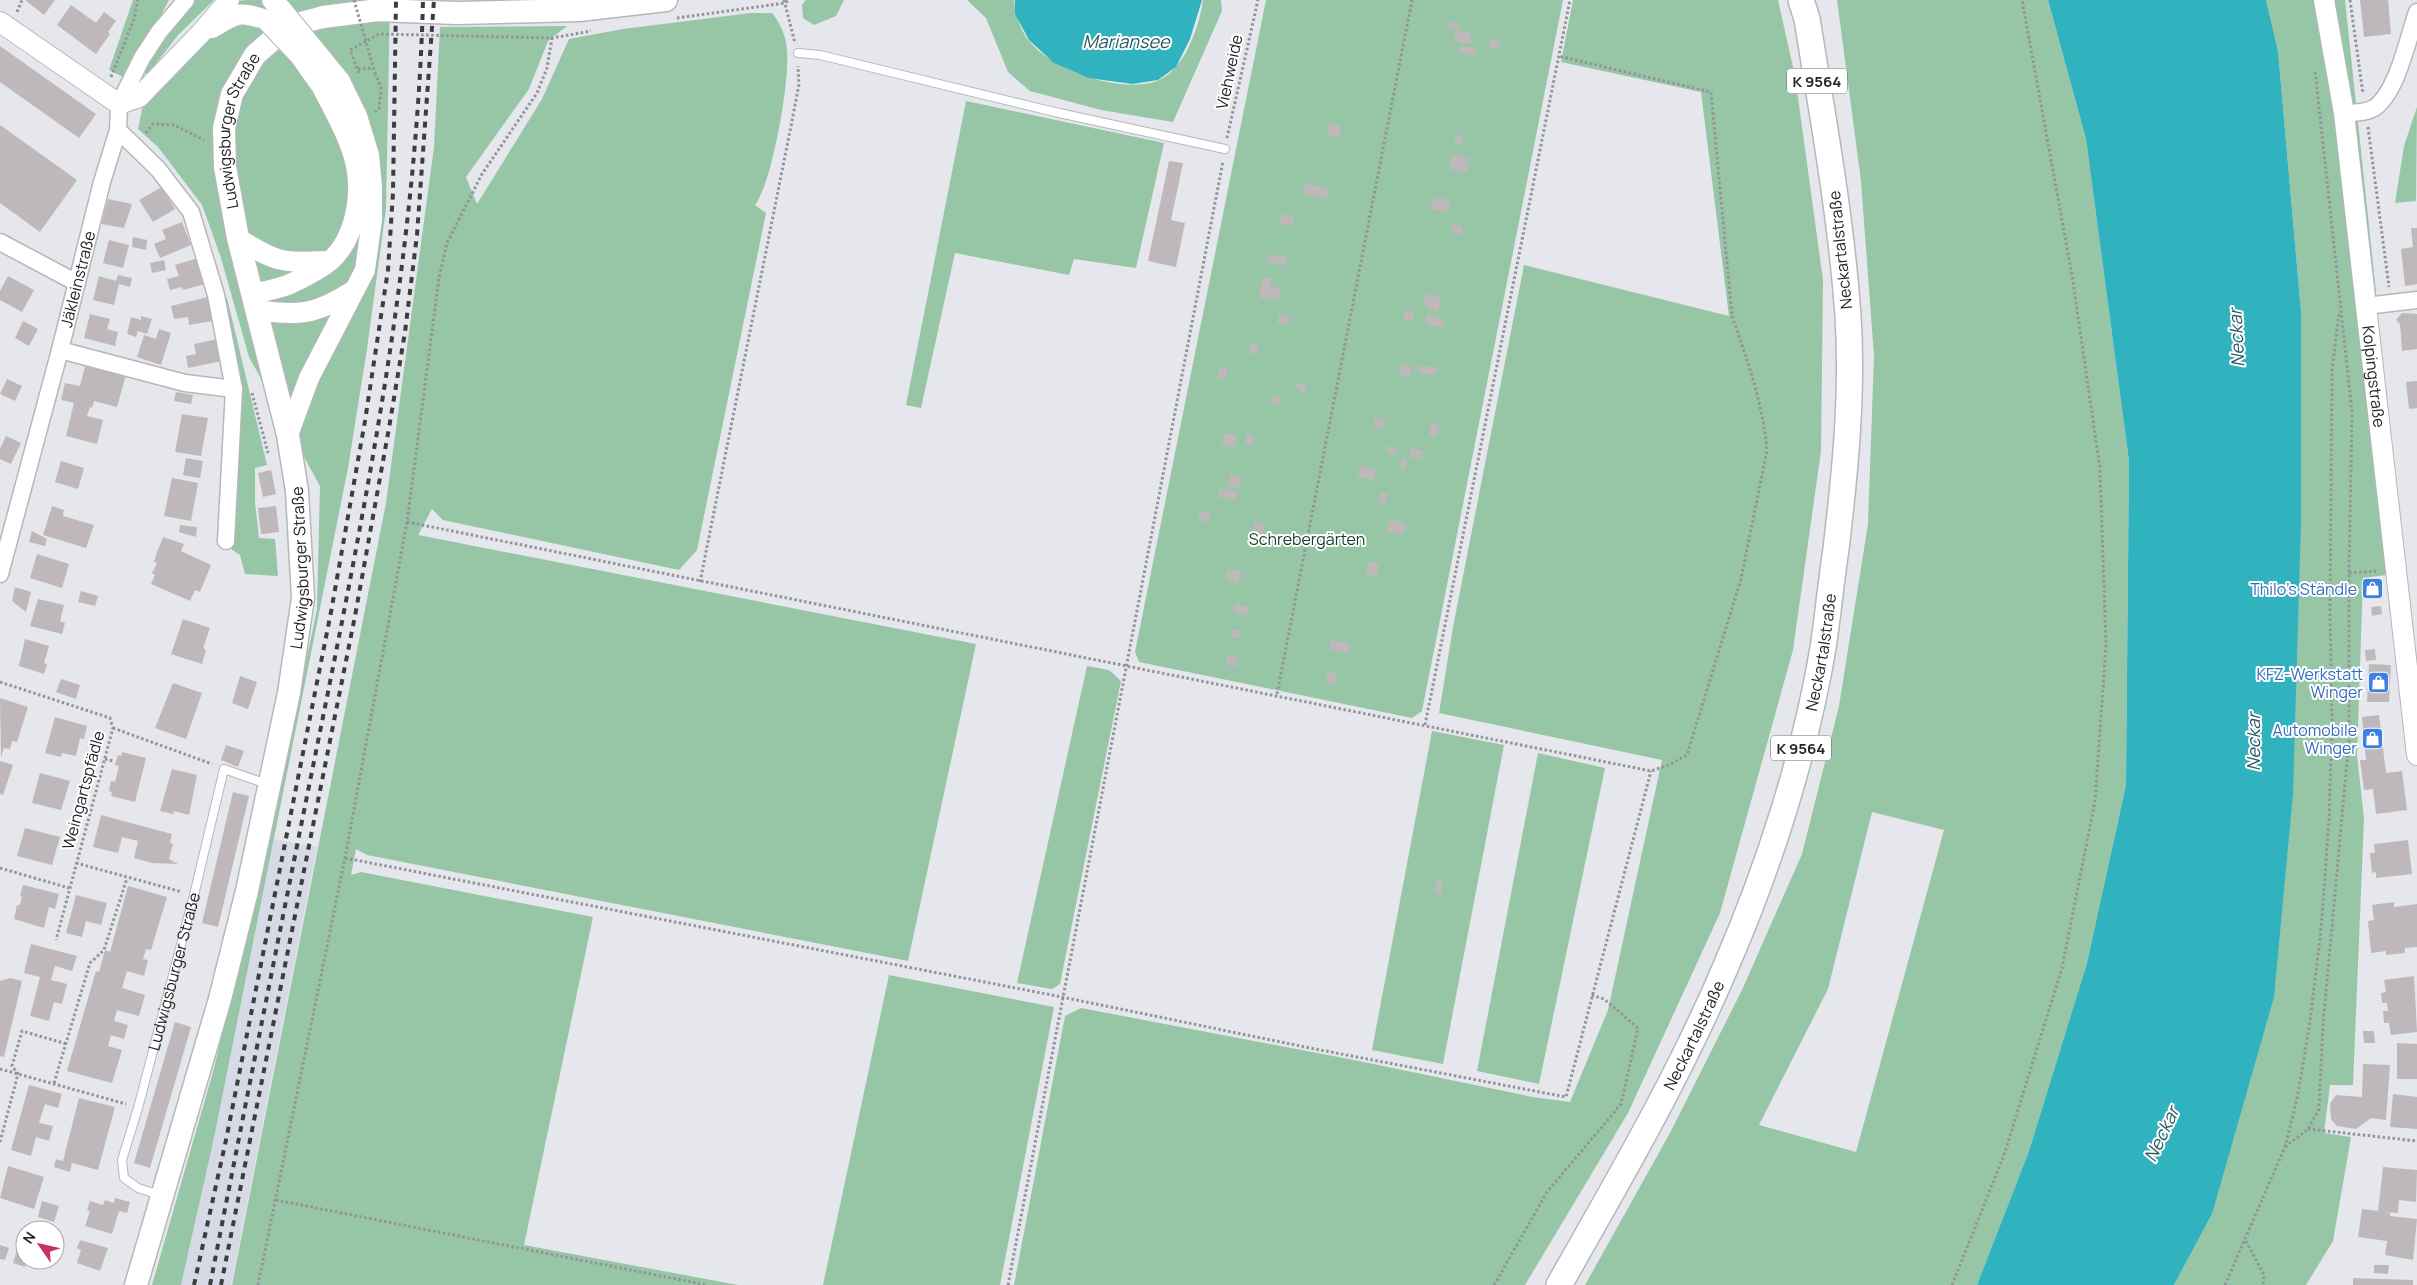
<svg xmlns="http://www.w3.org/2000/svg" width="2417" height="1285" font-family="Manrope,sans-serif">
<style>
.built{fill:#d6dae6}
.green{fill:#97c6a6;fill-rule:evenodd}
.water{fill:#31b2bf}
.building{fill:#beb8bb}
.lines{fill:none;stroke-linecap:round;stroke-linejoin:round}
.service-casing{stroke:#b6b7bc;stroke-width:10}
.minor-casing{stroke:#b6b7bc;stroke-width:19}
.tertiary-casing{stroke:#b6b7bc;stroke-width:22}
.secondary-casing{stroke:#b6b7bc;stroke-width:25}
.primary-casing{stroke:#b6b7bc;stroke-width:28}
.path{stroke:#939498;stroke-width:3;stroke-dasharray:2.5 2.5;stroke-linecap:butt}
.service{stroke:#fff;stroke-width:8}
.minor{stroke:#fff;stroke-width:16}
.tertiary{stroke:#fff;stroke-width:20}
.secondary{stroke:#fff;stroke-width:22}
.primary{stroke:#fff;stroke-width:25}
.rail{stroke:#3d3d3f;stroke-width:4;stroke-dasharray:6 6;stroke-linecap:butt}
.tertiary-bridge-casing{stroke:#b6b7bc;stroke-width:22;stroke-linecap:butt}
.path-bridge{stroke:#939498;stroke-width:3;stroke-dasharray:2.5 2.5;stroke-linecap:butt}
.tertiary-bridge{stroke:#fff;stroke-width:20}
.labels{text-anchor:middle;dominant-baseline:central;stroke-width:4;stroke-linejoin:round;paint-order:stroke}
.shield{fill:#fff;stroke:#666668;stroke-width:1}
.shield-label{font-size:15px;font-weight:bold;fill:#252527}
.street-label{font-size:16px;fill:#252527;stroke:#fff}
.park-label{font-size:16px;fill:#193b26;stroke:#fff}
.shop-label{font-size:16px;fill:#366cbe;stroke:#fff;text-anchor:end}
.water-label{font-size:18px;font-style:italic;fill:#285b61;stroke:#fff}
</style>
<rect width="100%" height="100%" fill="#e5e7ec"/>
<polygon class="built" points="274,839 317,847 231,1285 181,1285 214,1138"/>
<g class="green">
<polygon points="133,0 169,0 127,79 109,70"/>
<polygon points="194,0 214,0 178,35 147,75 141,68"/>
<polygon points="248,0 390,0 386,209 367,349 348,468 214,1138 181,1285 152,1285 213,1072 269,842 317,609 320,486 249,357 221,258 202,205 158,147 138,129 144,100 236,1"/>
<polygon points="806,0 844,0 836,16 814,25 803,18 802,5"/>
<path d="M967 0H1014C1017 16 1019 29 1030 42 1054 71 1121 94 1157 81 1185 70 1199 27 1203 0H1221L1222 11 1173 122 1101 110 1030 91 1008 72 986 18Z"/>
<polygon points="1266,0 1563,0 1422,711 1412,718 1139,662 1135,652"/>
<polygon points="1573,0 1778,0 1795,76 1823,280 1821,451 1793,650 1720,913 1628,1113 1525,1285 1014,1285 1065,1016 1081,1008 1354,1060 1533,1097 1570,1102 1608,1010 1662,760 1439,713 1453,627 1524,265 1729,316 1701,92 1561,62"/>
<path d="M1837 0H2048L2086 139 2129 461 2126 785 2087 963 2029 1151 1977 1285H1585L1670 1133 1742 990 1802 854 1839 706 1868 524 1874 356 1861 181ZM1872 812 1944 830 1856 1152 1759 1125 1828 989Z"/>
<polygon points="2266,0 2345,0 2376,292 2388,438 2376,440 2386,575 2363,578 2357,755 2364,819 2353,1085 2330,1085 2324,1133 2351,1137 2333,1241 2306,1285 2174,1285 2212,1214 2301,312 2278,51"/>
<path d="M751 13H772C781 24 786 36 787 51 790 80 772 183 755 205L766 213 697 550 679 570 443 520 432 509 418 535 976 644 908 961 367 855 356 849 351 875 361 872 593 917 524 1245 738 1285H232L386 503 434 147 440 27 567 26 548 41 529 89 466 177 477 204 542 99 569 39 623 29Z"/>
<polygon points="966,101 1164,143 1136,268 1074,259 1069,275 955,253 921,408 906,405"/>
<polygon points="2417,107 2416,201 2395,203 2404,146"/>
<polygon points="227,298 267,465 255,468 255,502 259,538 275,539 278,576 245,574 240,555 231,549 238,390 223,299"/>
<polygon points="1087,666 1109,670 1121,681 1060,984 1052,989 1017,983"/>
<polygon points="1432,731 1504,745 1443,1064 1372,1050"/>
<polygon points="1538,753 1605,768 1539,1084 1477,1071"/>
<polygon points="889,975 1054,1007 1000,1285 823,1285"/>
</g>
<g class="water">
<polygon points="1015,0 1202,0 1190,39 1176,67 1158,80 1132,84 1089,78 1054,63 1029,40 1015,14"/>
<polygon points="2048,0 2266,0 2278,51 2301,312 2301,521 2293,794 2274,997 2212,1214 2174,1285 1977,1285 2029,1151 2087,963 2126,785 2129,461 2086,139"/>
</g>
<g class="building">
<polygon points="25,0 55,0 44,15"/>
<polygon points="2360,0 2388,0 2391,34 2364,37"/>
<polygon points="71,5 96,23 104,12 116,21 108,32 110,34 96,54 57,25"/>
<polygon points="1449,22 1460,24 1459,30 1448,28"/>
<polygon points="1455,31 1471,33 1470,44 1454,41"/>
<polygon points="1491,40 1501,42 1499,50 1489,48"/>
<polygon points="0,46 96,114 79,138 0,82"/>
<polygon points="1460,46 1476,48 1475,56 1459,53"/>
<polygon points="1330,123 1341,126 1339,138 1327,135"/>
<polygon points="0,125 77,180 40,232 0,203"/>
<polygon points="1456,135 1463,136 1462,145 1454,143"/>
<polygon points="1452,155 1470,158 1467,173 1449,169"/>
<polygon points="1169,161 1183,163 1171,220 1185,223 1176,267 1148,261"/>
<polygon points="1305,183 1329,189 1327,199 1303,194"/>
<polygon points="162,187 175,209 153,222 139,200"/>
<polygon points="1434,197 1451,200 1448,213 1431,209"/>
<polygon points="108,199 132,204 124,228 101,224"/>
<polygon points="1282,214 1294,216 1292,226 1280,224"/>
<polygon points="182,222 191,245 160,258 154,244 166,239 162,230"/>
<polygon points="1452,224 1463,226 1462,234 1451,233"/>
<polygon points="2411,228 2417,228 2417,284 2405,286 2401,249 2413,247"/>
<polygon points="133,237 147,240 146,250 132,247"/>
<polygon points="109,240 129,245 123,268 103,263"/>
<polygon points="1268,254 1287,257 1286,265 1267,262"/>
<polygon points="198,258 205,284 183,290 182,287 170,290 167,279 179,276 175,265"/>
<polygon points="164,260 166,270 152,273 150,263"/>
<polygon points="118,275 132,278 130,287 119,284 114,305 93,300 99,276 116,281"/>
<polygon points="8,276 34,290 22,312 0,300 0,291"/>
<polygon points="1262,277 1272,278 1270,286 1280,288 1278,301 1259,298"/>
<polygon points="1426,293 1441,297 1438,312 1427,309 1428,305 1424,304"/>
<polygon points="208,297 212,321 189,325 188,317 174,319 171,306"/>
<polygon points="1405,310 1414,312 1412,322 1403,320"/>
<polygon points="2402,313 2417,314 2417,349 2402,351 2400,324 2396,320"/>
<polygon points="90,314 110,319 107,329 118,332 115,346 84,338"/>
<polygon points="1279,314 1290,316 1287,326 1277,323"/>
<polygon points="1427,315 1445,319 1443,328 1425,323"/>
<polygon points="141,316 152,319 147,334 138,331 136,337 127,334 131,317 141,320"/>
<polygon points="23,321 38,329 29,346 15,338"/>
<polygon points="159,329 171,333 161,365 137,357 144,335 156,339"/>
<polygon points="218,339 222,361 188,368 186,356 196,354 194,344"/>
<polygon points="1250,344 1258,345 1257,354 1249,353"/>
<polygon points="86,363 126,375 117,407 94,401 92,408 90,407 87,416 103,420 97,444 66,436 74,403 61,400 65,383 80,386"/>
<polygon points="1402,364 1412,367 1410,377 1399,375"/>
<polygon points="1419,365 1437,368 1436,375 1418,372"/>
<polygon points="1220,367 1228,369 1225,380 1217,378"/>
<polygon points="7,379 22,386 15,401 0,394"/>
<polygon points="2417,381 2417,408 2409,409 2406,382"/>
<polygon points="1297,383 1306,385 1305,393 1300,392 1300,389 1296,388"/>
<polygon points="176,392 193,395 191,404 174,401"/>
<polygon points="1272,395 1280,397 1279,405 1270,404"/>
<polygon points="182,414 208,418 201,456 175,452"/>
<polygon points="1374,418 1386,420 1384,428 1373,425"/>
<polygon points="1431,423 1440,424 1437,437 1429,436"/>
<polygon points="1225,433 1237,436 1234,448 1222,445"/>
<polygon points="1247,434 1254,435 1253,445 1245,444"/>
<polygon points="6,436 21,443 11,464 0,459 0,449"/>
<polygon points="1387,446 1397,447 1396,455 1387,454"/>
<polygon points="1411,448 1423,451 1421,460 1409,457"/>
<polygon points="186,458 203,461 200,478 183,475"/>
<polygon points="1401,459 1407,460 1405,470 1399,469"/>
<polygon points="61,461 84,468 78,489 55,482"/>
<polygon points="1360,466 1376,469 1374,480 1358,477"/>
<polygon points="271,470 276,494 263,497 258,473"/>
<polygon points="1230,474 1241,476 1239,488 1228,486"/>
<polygon points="172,478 198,483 191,521 164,516"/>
<polygon points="1220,488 1237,491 1236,500 1218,497"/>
<polygon points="1381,493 1388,494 1385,504 1378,502"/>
<polygon points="52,506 64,510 63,516 94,525 86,548 43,535"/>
<polygon points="276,506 279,532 261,534 258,508"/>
<polygon points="1200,511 1211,513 1209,522 1198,520"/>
<polygon points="1389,519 1406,523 1403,535 1386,531"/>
<polygon points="1254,522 1265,524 1263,536 1252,534"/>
<polygon points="180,525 197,527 196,537 179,532"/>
<polygon points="32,531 47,539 45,546 29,542"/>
<polygon points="163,537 184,544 181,551 211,565 200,592 195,590 190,601 151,584 155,575 152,573 157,563 154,562 156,555"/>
<polygon points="37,554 69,564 62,588 30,578"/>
<polygon points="1368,561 1379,564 1376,576 1366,574"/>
<polygon points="1227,569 1241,571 1238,583 1225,581"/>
<polygon points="2378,581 2380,596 2368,597 2366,582"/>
<polygon points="15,587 31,592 26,612 12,601"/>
<polygon points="81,591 98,596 95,606 78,602"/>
<polygon points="38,599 64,605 60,621 65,623 62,634 30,626"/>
<polygon points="1235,604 1249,607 1247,615 1233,613"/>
<polygon points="2381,606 2382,614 2372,616 2371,607"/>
<polygon points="183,619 210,628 203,648 206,650 202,664 171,654"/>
<polygon points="1232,630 1241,631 1240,638 1231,637"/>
<polygon points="25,639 49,646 44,663 47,664 44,674 19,666"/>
<polygon points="1331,640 1350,644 1349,653 1329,650"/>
<polygon points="2375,649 2376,660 2366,661 2365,650"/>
<polygon points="1228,655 1238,658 1236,667 1226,664"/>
<polygon points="2369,664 2391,665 2389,702 2367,702"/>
<polygon points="1328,671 1336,673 1334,684 1326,682"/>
<polygon points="240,676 257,682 248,709 232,703"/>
<polygon points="61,679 80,685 76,699 56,692"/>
<polygon points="173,683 202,693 186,739 155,728"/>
<polygon points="0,698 28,707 17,742 12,741 10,749 4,748 1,757"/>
<polygon points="2379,715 2386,773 2402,771 2407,810 2376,814 2373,789 2364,790 2360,760 2366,760 2362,717"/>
<polygon points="55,717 87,726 84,739 80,738 76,756 62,753 61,757 45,753"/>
<polygon points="226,745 244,751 238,767 221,760"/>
<polygon points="122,752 146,758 135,802 111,796 112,792 109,791 111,781 115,782 119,766 115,765 118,755 121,756"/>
<polygon points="0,761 13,765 3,795 0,794"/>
<polygon points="172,769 197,775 189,815 174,811 173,814 160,811"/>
<polygon points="40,773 70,781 61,810 32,803"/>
<polygon points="233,792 249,796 218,927 202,923"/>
<polygon points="101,815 172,834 170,843 173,844 169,859 178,864 152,863 134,858 138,841 122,837 118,853 93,847"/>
<polygon points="25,828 60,837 52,865 17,856"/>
<polygon points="2408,840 2412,874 2376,878 2376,872 2372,873 2370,853 2375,853 2374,844"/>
<polygon points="1437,879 1443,880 1441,894 1434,893"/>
<polygon points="23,885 59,894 55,909 49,907 44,928 14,919 17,905 20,905 22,897 20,896"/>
<polygon points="128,886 167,897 151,950 146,949 143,959 148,960 144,976 127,971 122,988 145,995 139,1016 117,1010 114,1021 128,1025 124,1039 111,1035 108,1046 122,1050 112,1083 67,1071 96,971 99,972 105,950 110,952"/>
<polygon points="76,895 107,903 101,925 86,921 82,937 66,933"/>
<polygon points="2394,902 2394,907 2417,904 2417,947 2405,948 2405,953 2386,955 2386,951 2371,953 2368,921 2374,920 2372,905"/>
<polygon points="31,944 77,956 72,971 55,966 51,980 67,984 62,1004 54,1002 49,1021 30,1016 40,977 24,973"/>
<polygon points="2414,976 2417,1032 2391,1035 2389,1023 2384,1023 2383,1011 2388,1011 2387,1003 2382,1003 2381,993 2386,992 2384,980"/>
<polygon points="10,978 22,981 4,1057 0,1056 0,981"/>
<polygon points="175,1022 191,1027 150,1168 134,1163"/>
<polygon points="2363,1031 2374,1031 2375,1043 2364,1043"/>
<polygon points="2397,1043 2417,1044 2417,1079 2397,1079"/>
<polygon points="2363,1064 2390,1065 2386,1120 2371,1118 2356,1129 2337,1126 2331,1119 2330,1104 2336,1095 2362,1097"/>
<polygon points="29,1085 62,1094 58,1108 45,1104 39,1123 53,1126 49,1141 36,1137 31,1156 11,1150"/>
<polygon points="2393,1094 2417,1097 2417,1129 2390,1127"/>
<polygon points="79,1098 115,1107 98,1170 72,1163 70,1172 54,1167 56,1159 63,1161"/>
<polygon points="8,1166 44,1177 34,1209 0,1198"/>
<polygon points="2383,1167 2417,1170 2416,1202 2399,1200 2398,1213 2383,1212 2390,1213 2390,1216 2417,1219 2413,1260 2385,1255 2387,1241 2358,1237 2362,1209 2378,1211"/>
<polygon points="115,1198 130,1202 127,1213 119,1211 112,1234 85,1226 90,1211 87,1210 90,1201 103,1205 105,1200 114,1203"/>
<polygon points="42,1201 59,1206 54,1222 38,1217"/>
<polygon points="34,1223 54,1230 32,1229"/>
<polygon points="23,1231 25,1260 47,1260 45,1266 27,1260 25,1267 13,1263"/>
<polygon points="80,1240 108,1248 100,1271 77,1263 81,1250 77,1248"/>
<polygon points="0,1245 9,1248 5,1260 0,1259"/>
<polygon points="2374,1265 2389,1265 2388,1274 2374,1273"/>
<polygon points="2353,1278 2413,1280 2413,1285 2353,1285"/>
</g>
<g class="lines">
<defs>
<g id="service">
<polyline points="798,53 820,55 1059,113 1225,149"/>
<path id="s1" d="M160 1195 138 1188 124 1178 122 1160 138 1108 194 895 224 769 267 784"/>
</g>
<g id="minor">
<path d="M2344 113C2354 113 2365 113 2374 108 2397 93 2408 38 2417 12"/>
<polyline points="118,130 158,169 191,212 216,295 234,389 226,541"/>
<polyline points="0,242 77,283"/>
<polyline points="2366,306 2417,300"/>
<polyline points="60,350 185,383 234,389"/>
<path id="s2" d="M0 574 60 350 102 182 118 130 119 104 142 58 159 32 186 0"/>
</g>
<g id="tertiary">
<polyline points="272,0 282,10"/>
<path id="s3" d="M2324 0 2344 113 2417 755"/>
<polyline points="0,22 119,104 139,97 201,33 229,0"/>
<path d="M212 28C236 14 239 10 266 20"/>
<path d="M238 238C276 263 283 263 328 261"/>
<path d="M253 294C265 291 278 289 290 284 303 278 319 270 330 261 356 238 363 193 355 161 348 134 334 111 322 87"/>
<path d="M256 310C298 316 315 315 351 292"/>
<polyline points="288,435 309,378 365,270 372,219 372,187 369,155 357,116 340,81"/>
</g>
<g id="secondary">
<path id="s4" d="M136 1285 220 999 247 891 289 693 303 598 297 491 288 435 238 238 225 167 224 128 232 94 255 55 271 41 297 24 323 17 378 10 456 13 579 10 666 0"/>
</g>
<g id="primary">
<path id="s5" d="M1559 1285C1618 1181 1679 1077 1726 966 1769 867 1805 755 1823 648 1828 615 1831 582 1836 549 1845 473 1853 394 1848 316 1841 217 1823 118 1807 19L1801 0"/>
</g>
</defs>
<use href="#service" class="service-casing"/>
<use href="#minor" class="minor-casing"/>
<use href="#tertiary" class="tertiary-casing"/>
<use href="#secondary" class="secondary-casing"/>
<use href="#primary" class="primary-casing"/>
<g class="path">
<polyline points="784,0 795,43"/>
<polyline points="2350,0 2363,94"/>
<polyline points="17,12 22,0"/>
<polyline points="677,18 785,3 789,0"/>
<polyline points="358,69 373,68"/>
<polyline points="359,73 350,50 379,34 552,38 591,31"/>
<polyline points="375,73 381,88 379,109 375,112"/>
<polyline points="111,77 134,19 138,0"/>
<polyline points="2368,127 2389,287"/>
<polyline points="146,133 153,124 174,125 204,140"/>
<polyline points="1227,138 1258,0"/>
<polyline points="252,393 268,453"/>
<path d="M407 522 1651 771 1669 765 1687 755 1741 579 1767 450C1763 404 1747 359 1732 316L1711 92 1558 56"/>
<polyline points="2349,573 2378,571"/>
<polyline points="700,582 792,121 799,84 798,66"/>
<polyline points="0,682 110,718 113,728 56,940"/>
<polyline points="1277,694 1412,0"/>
<polyline points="1425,725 1570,0"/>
<polyline points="113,728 212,764"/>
<polyline points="105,759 113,761"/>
<polyline points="345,858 1062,997 1310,1048 1566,1097 1651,771"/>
<polyline points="76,863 182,892"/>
<polyline points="0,868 69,888"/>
<polyline points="0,1069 126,1104"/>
<polyline points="54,1083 90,963 104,950 127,878"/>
<polyline points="2308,1129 2417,1141"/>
<polyline points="0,1142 18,1074 12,1066 22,1031 67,1044"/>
<polyline points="2285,1147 2308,1129 2319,1109 2323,1025 2349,740 2349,573 2352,412 2315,70"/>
<polyline points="276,1200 707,1285"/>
<polyline points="2246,1241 2264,1275 2263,1285"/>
<polyline points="258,1285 345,858 407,522 439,278 447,243 482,174 537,93 547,68 552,38"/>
<polyline points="1008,1285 1223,161"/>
<polyline points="1494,1285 1547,1192 1621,1104 1638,1028 1604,999 1591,995"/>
<polyline points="1952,1285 2004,1155 2062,968 2095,801 2106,645 2100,469 2072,275 2022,0"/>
<polyline points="2225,1285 2285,1147 2297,1099 2310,1022 2321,930 2329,821 2332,724 2330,613 2332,371 2339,313"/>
</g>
<use href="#service" class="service"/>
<use href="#minor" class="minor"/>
<use href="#tertiary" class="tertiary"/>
<use href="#secondary" class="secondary"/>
<use href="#primary" class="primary"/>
<g class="rail">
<polyline points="194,1285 226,1140 331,612 365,421 388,270 393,193 396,0"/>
<path d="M210 1285C248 1092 286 899 325 707 372 473 417 238 423 0"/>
<polyline points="221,1285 355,616 389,428 405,332 417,235 434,0"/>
</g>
<defs>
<g id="tertiary-bridge">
<polyline points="282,10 340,81"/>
<polyline points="266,20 300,56 322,87"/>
</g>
</defs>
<use href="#tertiary-bridge" class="tertiary-bridge-casing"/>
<polyline class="path-bridge" points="354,0 375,73"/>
<use href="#tertiary-bridge" class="tertiary-bridge"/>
</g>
<defs>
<symbol id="shop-square" viewBox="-11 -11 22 22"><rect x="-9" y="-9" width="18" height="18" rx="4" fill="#3f7fe0" stroke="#fff"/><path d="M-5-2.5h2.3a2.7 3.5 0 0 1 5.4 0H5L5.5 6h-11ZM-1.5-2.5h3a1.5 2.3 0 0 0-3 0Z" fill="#fff"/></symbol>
</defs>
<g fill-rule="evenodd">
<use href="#shop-square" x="2360" y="576" width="25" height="25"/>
<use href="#shop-square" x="2366" y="670" width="25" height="25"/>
<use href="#shop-square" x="2360" y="726" width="25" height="25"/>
</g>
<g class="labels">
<g class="shield">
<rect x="1787" y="68.5" width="60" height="25" rx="4"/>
<rect x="1771" y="735.5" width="60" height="25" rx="4"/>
</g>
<g class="shield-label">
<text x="1817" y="81">K 9564</text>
<text x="1801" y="748">K 9564</text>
</g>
<g class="street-label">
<text transform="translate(1229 72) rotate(-78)">Viehweide</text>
<text stroke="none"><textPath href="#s4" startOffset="1186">Ludwigsburger Straße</textPath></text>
<text transform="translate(1840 250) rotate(-96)">Neckartalstraße</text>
<text stroke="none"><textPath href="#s2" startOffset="305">Jäkleinstraße</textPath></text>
<text stroke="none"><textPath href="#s3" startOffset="380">Kolpingstraße</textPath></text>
<text stroke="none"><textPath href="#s4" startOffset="738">Ludwigsburger Straße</textPath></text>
<text stroke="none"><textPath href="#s5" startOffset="689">Neckartalstraße</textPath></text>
<text transform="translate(83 790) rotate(-75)">Weingartspfädle</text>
<text stroke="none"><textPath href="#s1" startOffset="254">Ludwigsburger Straße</textPath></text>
<text stroke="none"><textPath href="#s5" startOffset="284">Neckartalstraße</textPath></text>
</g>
<g class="park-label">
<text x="1307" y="539">Schrebergärten</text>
</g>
<g class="shop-label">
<text x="2357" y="589">Thilo's Ständle</text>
<text x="2363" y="674">KFZ-Werkstatt<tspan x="2363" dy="18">Winger</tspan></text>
<text x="2357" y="730">Automobile<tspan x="2357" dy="18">Winger</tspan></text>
</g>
<g class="water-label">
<text x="1126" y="41">Mariansee</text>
<text transform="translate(2236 338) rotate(-93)">Neckar</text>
<text transform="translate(2253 742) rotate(-90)">Neckar</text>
<text transform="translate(2161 1134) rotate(-65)">Neckar</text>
</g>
</g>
<g transform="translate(40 1245) rotate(304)"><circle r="24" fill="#ffffff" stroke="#a8a8a9"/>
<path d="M0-4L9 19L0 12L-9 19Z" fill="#c33560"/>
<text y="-8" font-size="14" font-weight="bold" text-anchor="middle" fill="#252527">N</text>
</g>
</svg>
